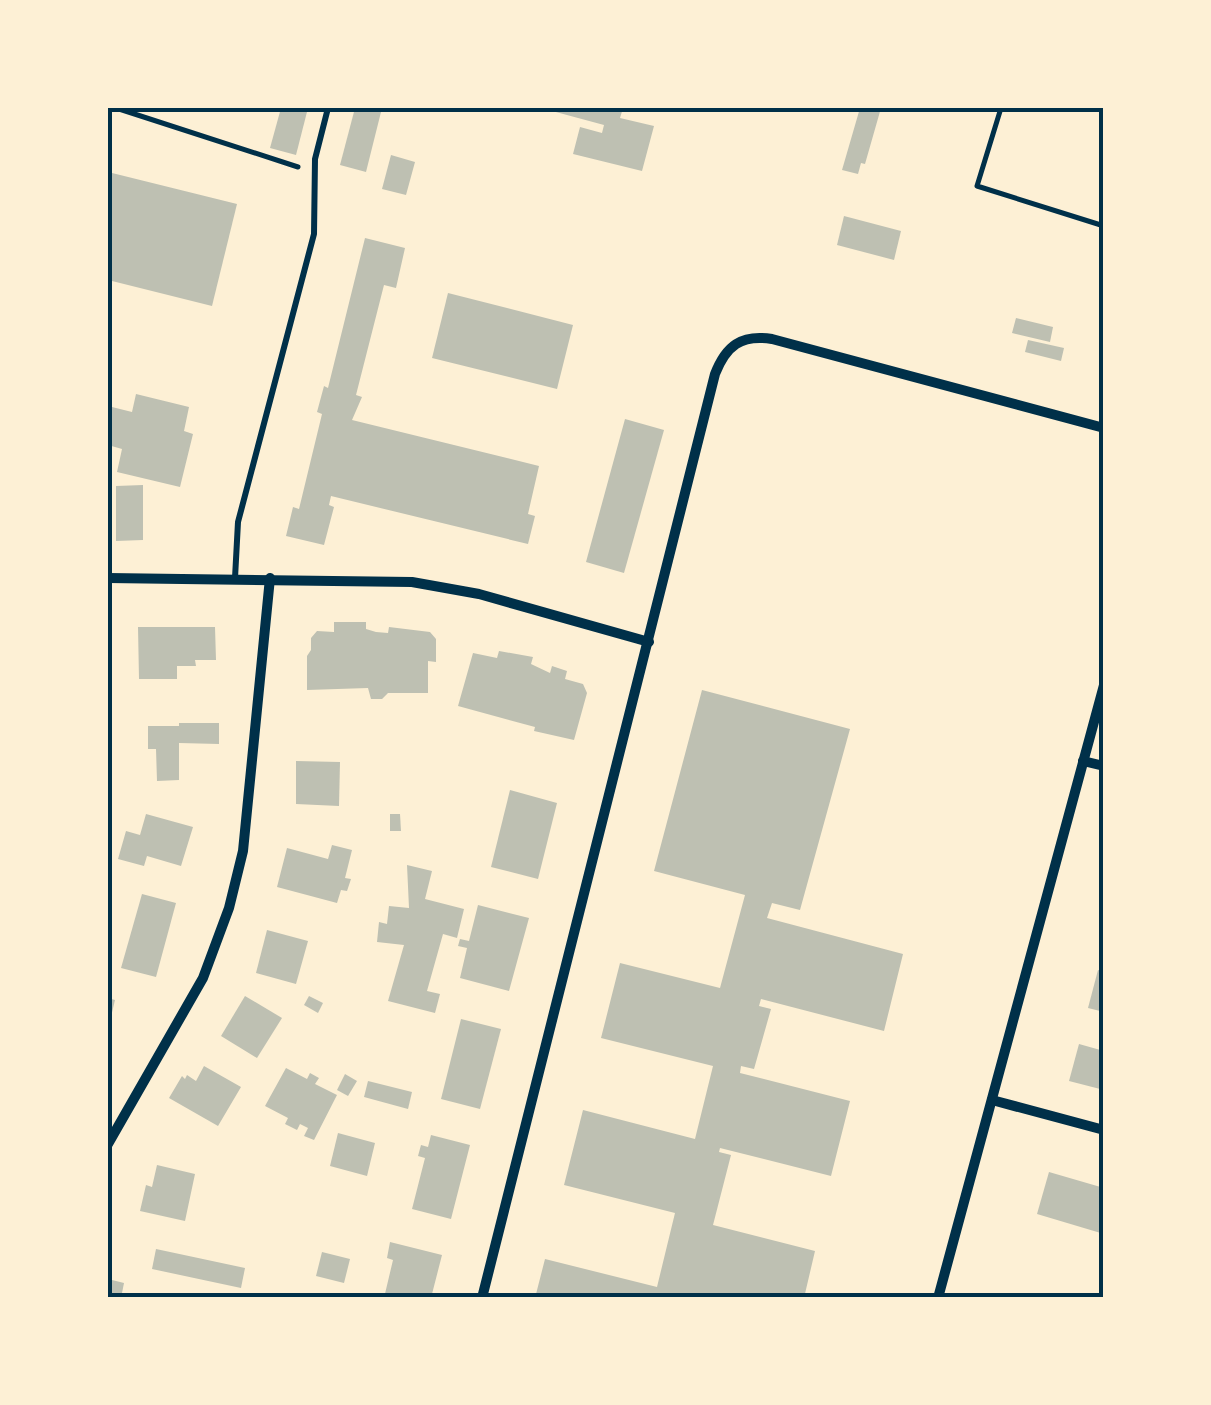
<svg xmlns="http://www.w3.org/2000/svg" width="1211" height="1405" font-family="Signika,sans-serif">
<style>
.building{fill:#bec0b2}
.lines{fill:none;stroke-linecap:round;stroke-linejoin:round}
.path{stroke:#003049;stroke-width:5}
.service{stroke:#003049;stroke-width:6}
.minor{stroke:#003049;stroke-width:10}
.neatline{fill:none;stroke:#003049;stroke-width:4}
</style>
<rect width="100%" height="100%" fill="#fdf0d5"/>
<g class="building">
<polygon points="281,108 308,108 296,155 270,148"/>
<polygon points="355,108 382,108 366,172 340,165"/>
<polygon points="541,108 623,108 620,118 654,126 642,171 573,154 580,127 602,133 604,125"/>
<polygon points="860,108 881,108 865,164 861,163 858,174 842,170"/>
<polygon points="391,155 415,162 406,195 382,189"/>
<polygon points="108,172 237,204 212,306 108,280"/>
<polygon points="844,216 901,231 894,260 837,245"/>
<polygon points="365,238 405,248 396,288 384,285 356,395 362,397 352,420 539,466 528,514 535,516 528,544 331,496 329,505 334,507 324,545 286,536 293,507 299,509 322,414 317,412 324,386 328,388"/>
<polygon points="448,293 573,325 557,389 432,358"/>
<polygon points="1016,318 1053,327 1050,342 1012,333"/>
<polygon points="1028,340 1064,348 1061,361 1025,352"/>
<polygon points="136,394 189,407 184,431 193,434 180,487 117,472 122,449 108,445 108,406 132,412"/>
<polygon points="625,419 664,430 624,573 586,562"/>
<polygon points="143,485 143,540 116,541 116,486"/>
<polygon points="334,622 366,622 366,629 376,632 388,633 389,627 430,632 436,639 436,662 428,661 428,693 388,693 382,699 371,699 368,688 307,690 307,656 311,650 311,638 317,631 334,632"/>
<polygon points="138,627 215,627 216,660 195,660 196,666 177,666 177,679 139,679"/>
<polygon points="499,651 533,657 531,664 550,673 552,666 567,671 565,679 583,684 587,693 574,740 534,731 535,727 458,706 473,653 497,658"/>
<polygon points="702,690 850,729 800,910 772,903 767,918 903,954 884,1031 761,999 759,1006 771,1009 754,1069 741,1066 740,1073 850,1101 831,1176 720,1148 719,1152 731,1155 713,1225 815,1251 804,1298 535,1298 545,1259 657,1287 675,1213 564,1185 583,1110 695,1139 713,1066 601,1038 620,963 720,988 745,895 654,871"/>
<polygon points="179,723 219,723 219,744 179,743 179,780 157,781 156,749 148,749 148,726 179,726"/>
<polygon points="296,761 340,762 339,806 296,804"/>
<polygon points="510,790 557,803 538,879 491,867"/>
<polygon points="146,814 193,827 181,866 147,856 144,866 118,859 126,831 140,835"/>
<polygon points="390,814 400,814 401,831 390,831"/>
<polygon points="332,845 352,850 345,878 351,879 347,891 341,890 337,903 277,887 287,848 328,859"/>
<polygon points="407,865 432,871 425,899 464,909 457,938 443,934 427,991 440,994 435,1013 388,1001 404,945 377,942 379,922 387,924 389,906 409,908"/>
<polygon points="142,894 176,903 156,977 121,968"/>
<polygon points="478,905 529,918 509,991 460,978 467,948 458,946 460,939 469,941"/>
<polygon points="267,930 308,941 296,984 256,973"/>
<polygon points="1098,970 1104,972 1104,1012 1088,1008"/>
<polygon points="245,996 282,1018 257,1058 221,1036"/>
<polygon points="309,996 323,1003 318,1013 304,1005"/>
<polygon points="108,998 115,1000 109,1025 108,1025"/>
<polygon points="461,1019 501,1029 480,1109 441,1099"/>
<polygon points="1079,1044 1104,1051 1104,1090 1069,1081"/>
<polygon points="204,1066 241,1087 218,1126 169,1098 182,1076 185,1079 187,1075 196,1081"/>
<polygon points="286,1068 307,1079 310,1073 319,1078 315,1084 337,1095 314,1140 304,1136 308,1128 300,1124 297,1130 285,1124 288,1118 265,1106"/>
<polygon points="345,1074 357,1081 348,1096 337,1090"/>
<polygon points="368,1081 412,1092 408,1109 364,1097"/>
<polygon points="338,1133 375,1143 367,1176 330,1166"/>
<polygon points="431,1135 470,1145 451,1219 412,1209 425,1158 418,1156 421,1145 428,1147"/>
<polygon points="157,1165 195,1174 185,1221 140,1211 146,1185 152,1187"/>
<polygon points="1049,1172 1104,1188 1104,1234 1037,1214"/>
<polygon points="390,1242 442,1255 431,1298 384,1298 393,1260 387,1258"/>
<polygon points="156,1249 245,1268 241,1288 152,1269"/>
<polygon points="322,1252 350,1259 344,1283 316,1276"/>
<polygon points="108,1279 124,1283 121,1298 108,1298"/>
</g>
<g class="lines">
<g class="path">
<polyline points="116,108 298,167"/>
<polyline points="1001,108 977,186 1104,226"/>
</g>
<polyline class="service" points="235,578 238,522 314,234 315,159 328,108"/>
<g class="minor">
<polyline points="108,578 412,582 479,594 649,642"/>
<polyline points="1083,761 1104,766"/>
<polyline points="992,1100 1104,1130"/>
<polyline points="108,1144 203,978 229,908 243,851 270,578"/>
<path d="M482 1298 715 374C726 346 741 334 772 339L1104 428"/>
<polyline points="938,1298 1104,685"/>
</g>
</g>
<rect width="1211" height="1405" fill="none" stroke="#fdf0d5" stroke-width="220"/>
<rect x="110" y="110" width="991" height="1185" class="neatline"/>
</svg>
